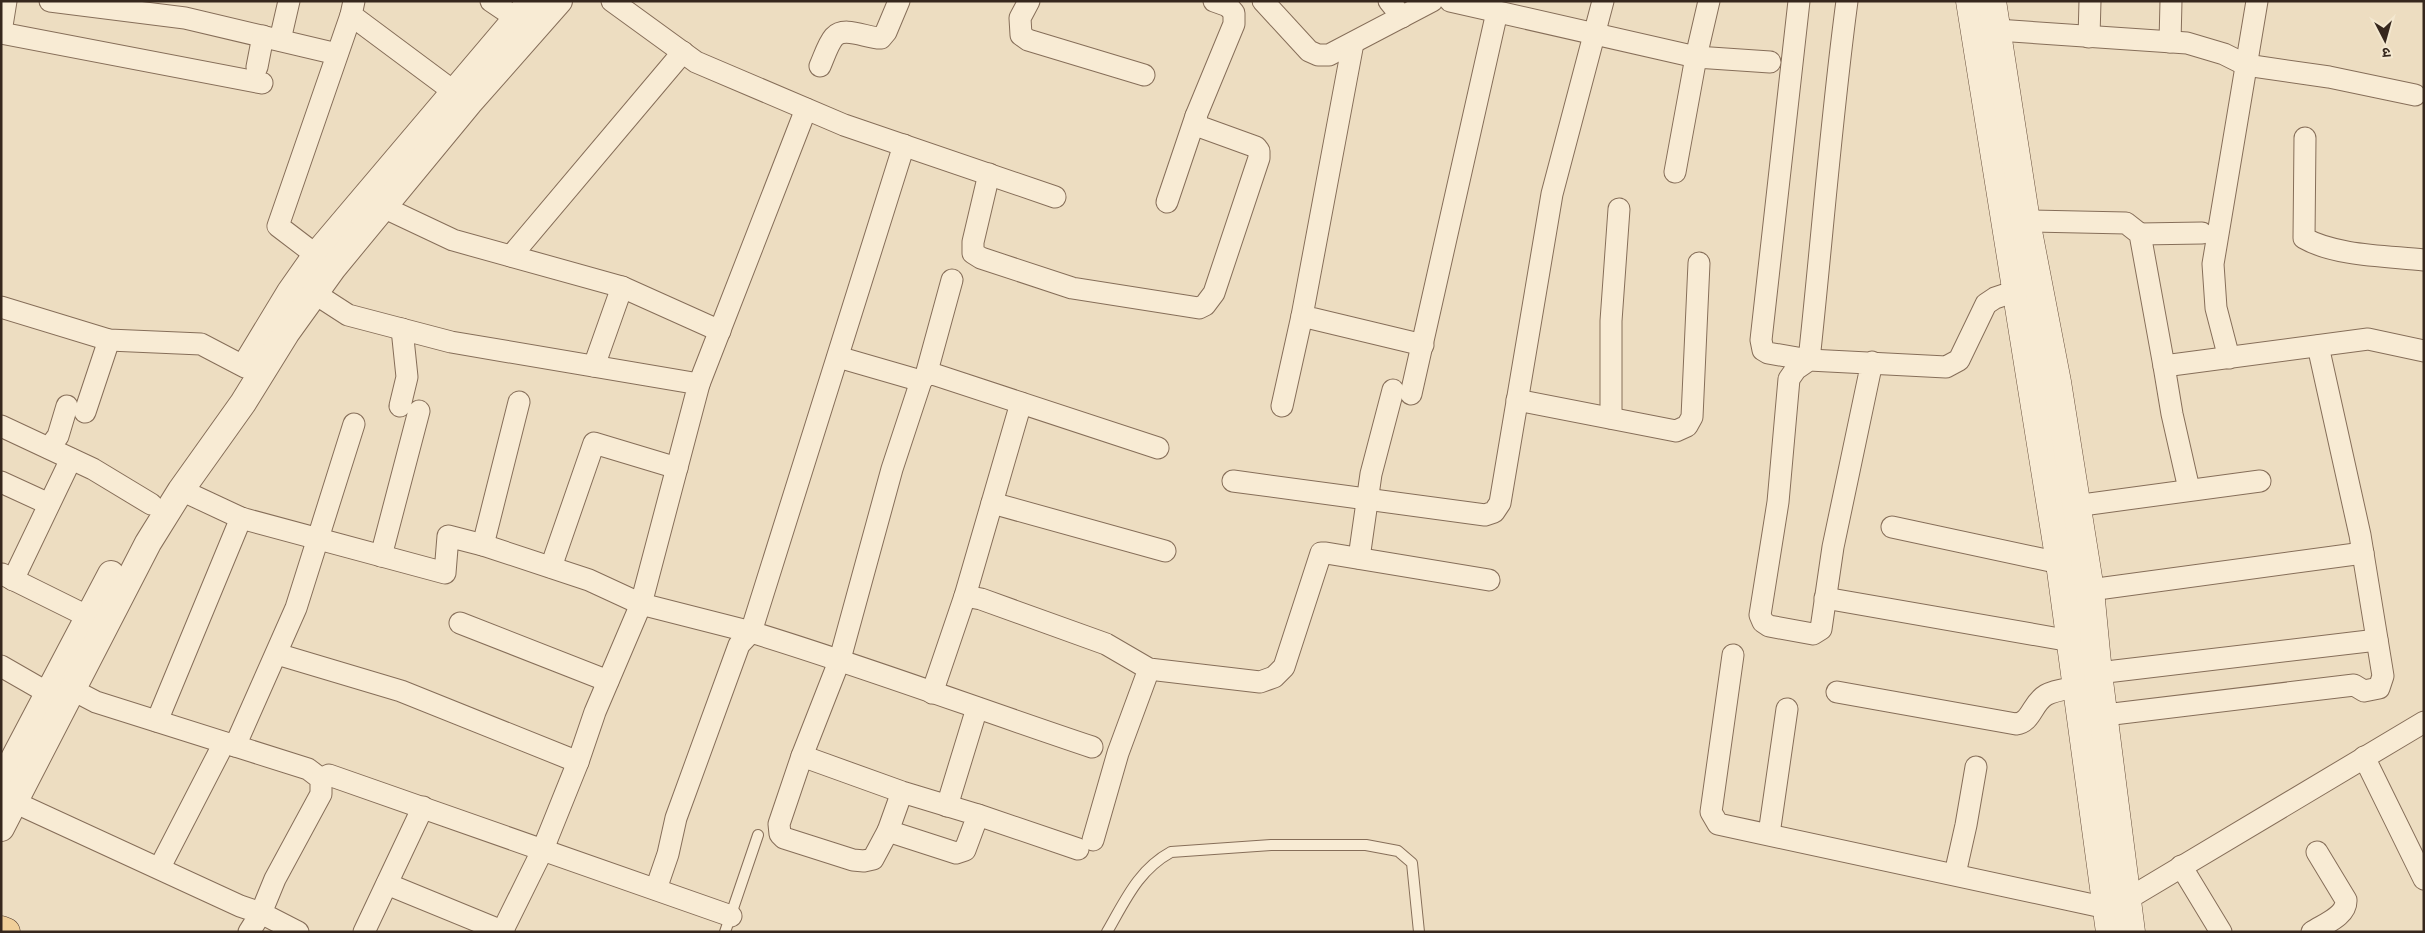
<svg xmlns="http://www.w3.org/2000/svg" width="2425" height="933" font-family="'Crimson Pro','Noto Sans Devanagari',serif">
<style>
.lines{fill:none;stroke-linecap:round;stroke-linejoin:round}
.service-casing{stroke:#866e59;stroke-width:12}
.minor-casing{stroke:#866e59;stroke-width:23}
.tertiary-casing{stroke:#866e59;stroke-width:28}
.secondary-casing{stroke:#684f3c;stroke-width:29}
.primary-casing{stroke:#533d2d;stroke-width:29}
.service{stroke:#f8ebd4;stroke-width:10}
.minor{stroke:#f8ebd4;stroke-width:21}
.tertiary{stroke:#f8ebd4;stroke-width:26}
.secondary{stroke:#f8ebd4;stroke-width:28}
.primary{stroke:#f0cf99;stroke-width:28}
</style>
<rect width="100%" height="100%" fill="#edddc1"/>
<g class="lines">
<defs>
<g id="service">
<polyline points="725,932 758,835"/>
<path d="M1107 932C1125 901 1138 870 1171 852L1271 845H1366L1398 851 1412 863 1419 932"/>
</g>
<g id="minor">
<polyline points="50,1 185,18 337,54"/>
<polyline points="354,1 351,15 453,91"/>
<polyline points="491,1 516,18"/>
<polyline points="612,1 696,62 844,125 1055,197"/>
<polyline points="1029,1 1020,18 1021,35 1028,40 1144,75"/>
<polyline points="1263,1 1309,51 1318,55 1329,55 1432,1"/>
<polyline points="1389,1 1402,17"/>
<polyline points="1450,1 1696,57 1709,1"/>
<path d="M1799 1 1761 340 1763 350 1768 353 1809 360C1822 240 1831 120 1847 1"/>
<polyline points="1982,29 2187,43 2224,54 2246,65 2329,77 2415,95"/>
<polyline points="1,32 6,1"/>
<polyline points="1,33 262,83"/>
<polyline points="2089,37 2090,1"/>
<polyline points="280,40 289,1"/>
<polyline points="2170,42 2171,1"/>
<polyline points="1353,43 1302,316 1423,345"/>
<path d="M820 66C824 57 828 44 834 37 845 25 868 39 881 38L886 32 899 1"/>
<polyline points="257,67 263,36"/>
<path d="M2305 138 2304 238C2335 256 2388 256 2424 260"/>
<polyline points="1675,172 1696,57 1770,62"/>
<polyline points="989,174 973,242 973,253 981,258 1072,288 1199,308 1205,305 1214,293 1259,158 1259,151 1256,147 1198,126 1196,116 1234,24 1234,13 1228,6 1214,1"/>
<polyline points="1167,202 1196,116"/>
<polyline points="383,207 453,240 622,287 720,331"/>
<polyline points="2026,221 2126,223 2140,234 2164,366 2368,339 2424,351"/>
<polyline points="2140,234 2202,233"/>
<polyline points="316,255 278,226 351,15"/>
<polyline points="511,256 683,52"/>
<polyline points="314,293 348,315 451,342 699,384 641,604 595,712 578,762 543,849 502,932"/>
<polyline points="1,307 109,340 201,344 245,367"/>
<polyline points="838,357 921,381"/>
<polyline points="2229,358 2216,308 2213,264 2257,1"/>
<polyline points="1872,362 1833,547 1821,629 1813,634 1769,626 1763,622 1760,615 1778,502 1789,379 1796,369 1809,360 1946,367 1959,360 1986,304 1995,298 2016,291 2031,289"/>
<polyline points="594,366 622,287"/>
<polyline points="2164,366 2172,414 2189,489"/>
<polyline points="926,375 952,280"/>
<polyline points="699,384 806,109"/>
<polyline points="1411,394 1497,12"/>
<polyline points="1517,400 1676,431 1687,426 1692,417 1699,263"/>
<polyline points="400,406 407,377 402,329"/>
<polyline points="1282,406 1302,316"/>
<polyline points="85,412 109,340"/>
<polyline points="1611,418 1611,321 1619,209"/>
<polyline points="1,426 93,469 151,504"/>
<polyline points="49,448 58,436 67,406"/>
<polyline points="1233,481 1485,515 1494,512 1500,503 1552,194 1603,1"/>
<polyline points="1,482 49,504"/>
<polyline points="181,490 241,518 445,573 448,536 483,545 589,580 641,604 751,632 904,145"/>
<polyline points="992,503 1165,551"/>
<polyline points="2075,506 2260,481"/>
<polyline points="1892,527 2060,563 2073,563"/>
<polyline points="483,545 519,402"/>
<polyline points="381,556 419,411"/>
<polyline points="1359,558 1371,474 1393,390"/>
<polyline points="551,567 594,443 677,468"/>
<polyline points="2,574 103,624"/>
<polyline points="13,580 71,459"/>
<polyline points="2090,590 2363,553"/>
<polyline points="965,596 1021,403"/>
<polyline points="1825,598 2071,641"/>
<polyline points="460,623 608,681"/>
<polyline points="277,654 401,691 578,762"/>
<polyline points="1733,655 1711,812 1718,824 2107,908"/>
<polyline points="1,666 48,693"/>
<polyline points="2098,673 2377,640"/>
<polyline points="73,690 96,702 308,769 321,779 321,794 275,879 261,913 298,932"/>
<path d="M1837 692 2016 724C2032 722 2032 703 2046 695 2055 690 2067 689 2077 687"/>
<polyline points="932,693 965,596 981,599 1106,644 1149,669 1260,682 1274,677 1284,667 1321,553 1326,553 1489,580"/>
<polyline points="2105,715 2354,685 2364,691 2379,688 2383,676 2360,535 2318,346"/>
<polyline points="157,721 241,518"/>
<polyline points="235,746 296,608 354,424"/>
<polyline points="802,756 779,824 780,834 784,838 853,860 864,861 873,859 888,831"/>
<polyline points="2364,757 2424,879"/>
<polyline points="321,779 329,775 731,916"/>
<polyline points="902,792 888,831 956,853 965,850 978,815 902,792 802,756 840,659 892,469 921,381 926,375 933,374 1158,448"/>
<polyline points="1,796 240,906 261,913 249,932"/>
<polyline points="947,806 977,708"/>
<polyline points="978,815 1078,849"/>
<polyline points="1769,834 1787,709"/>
<polyline points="1093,840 1118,753 1149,669"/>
<polyline points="2181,866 2221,932"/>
<polyline points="160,867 224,743"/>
<polyline points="1955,874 1966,825 1976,767"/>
<polyline points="387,884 504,932"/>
<path d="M656 889 668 854 676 818 739 645 751 632C866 667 978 709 1092 747"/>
<polyline points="2126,900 2424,722"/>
<polyline points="364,932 423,807"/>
<path d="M2312 932C2324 924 2347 916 2346 900L2317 852"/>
</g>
<g id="tertiary">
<polyline points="250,358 290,292 316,255 531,1"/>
<polyline points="1,783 111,574"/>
<polyline points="1,828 148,543 181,490 243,403 287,332 333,268 469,103 559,1"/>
</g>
<g id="secondary">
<polyline points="1970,1 2060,563 2110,932"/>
<polyline points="1992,1 2026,221 2057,382 2090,590 2098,673 2131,932"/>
</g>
<polyline id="primary" points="1,930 6,932"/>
</defs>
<use href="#service" class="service-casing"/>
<use href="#minor" class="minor-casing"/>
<use href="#tertiary" class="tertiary-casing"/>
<use href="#secondary" class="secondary-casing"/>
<use href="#primary" class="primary-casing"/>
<use href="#service" class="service"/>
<use href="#minor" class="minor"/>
<use href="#tertiary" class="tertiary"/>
<use href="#secondary" class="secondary"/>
<use href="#primary" class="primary"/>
</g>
<rect width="2425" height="933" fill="none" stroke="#36271d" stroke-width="5"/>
<g transform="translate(2385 40) rotate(174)" stroke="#f4e8d0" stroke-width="4" paint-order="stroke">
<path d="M0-4L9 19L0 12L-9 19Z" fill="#36271d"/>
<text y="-8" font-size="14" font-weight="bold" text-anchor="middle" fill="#36271d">उ</text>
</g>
</svg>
